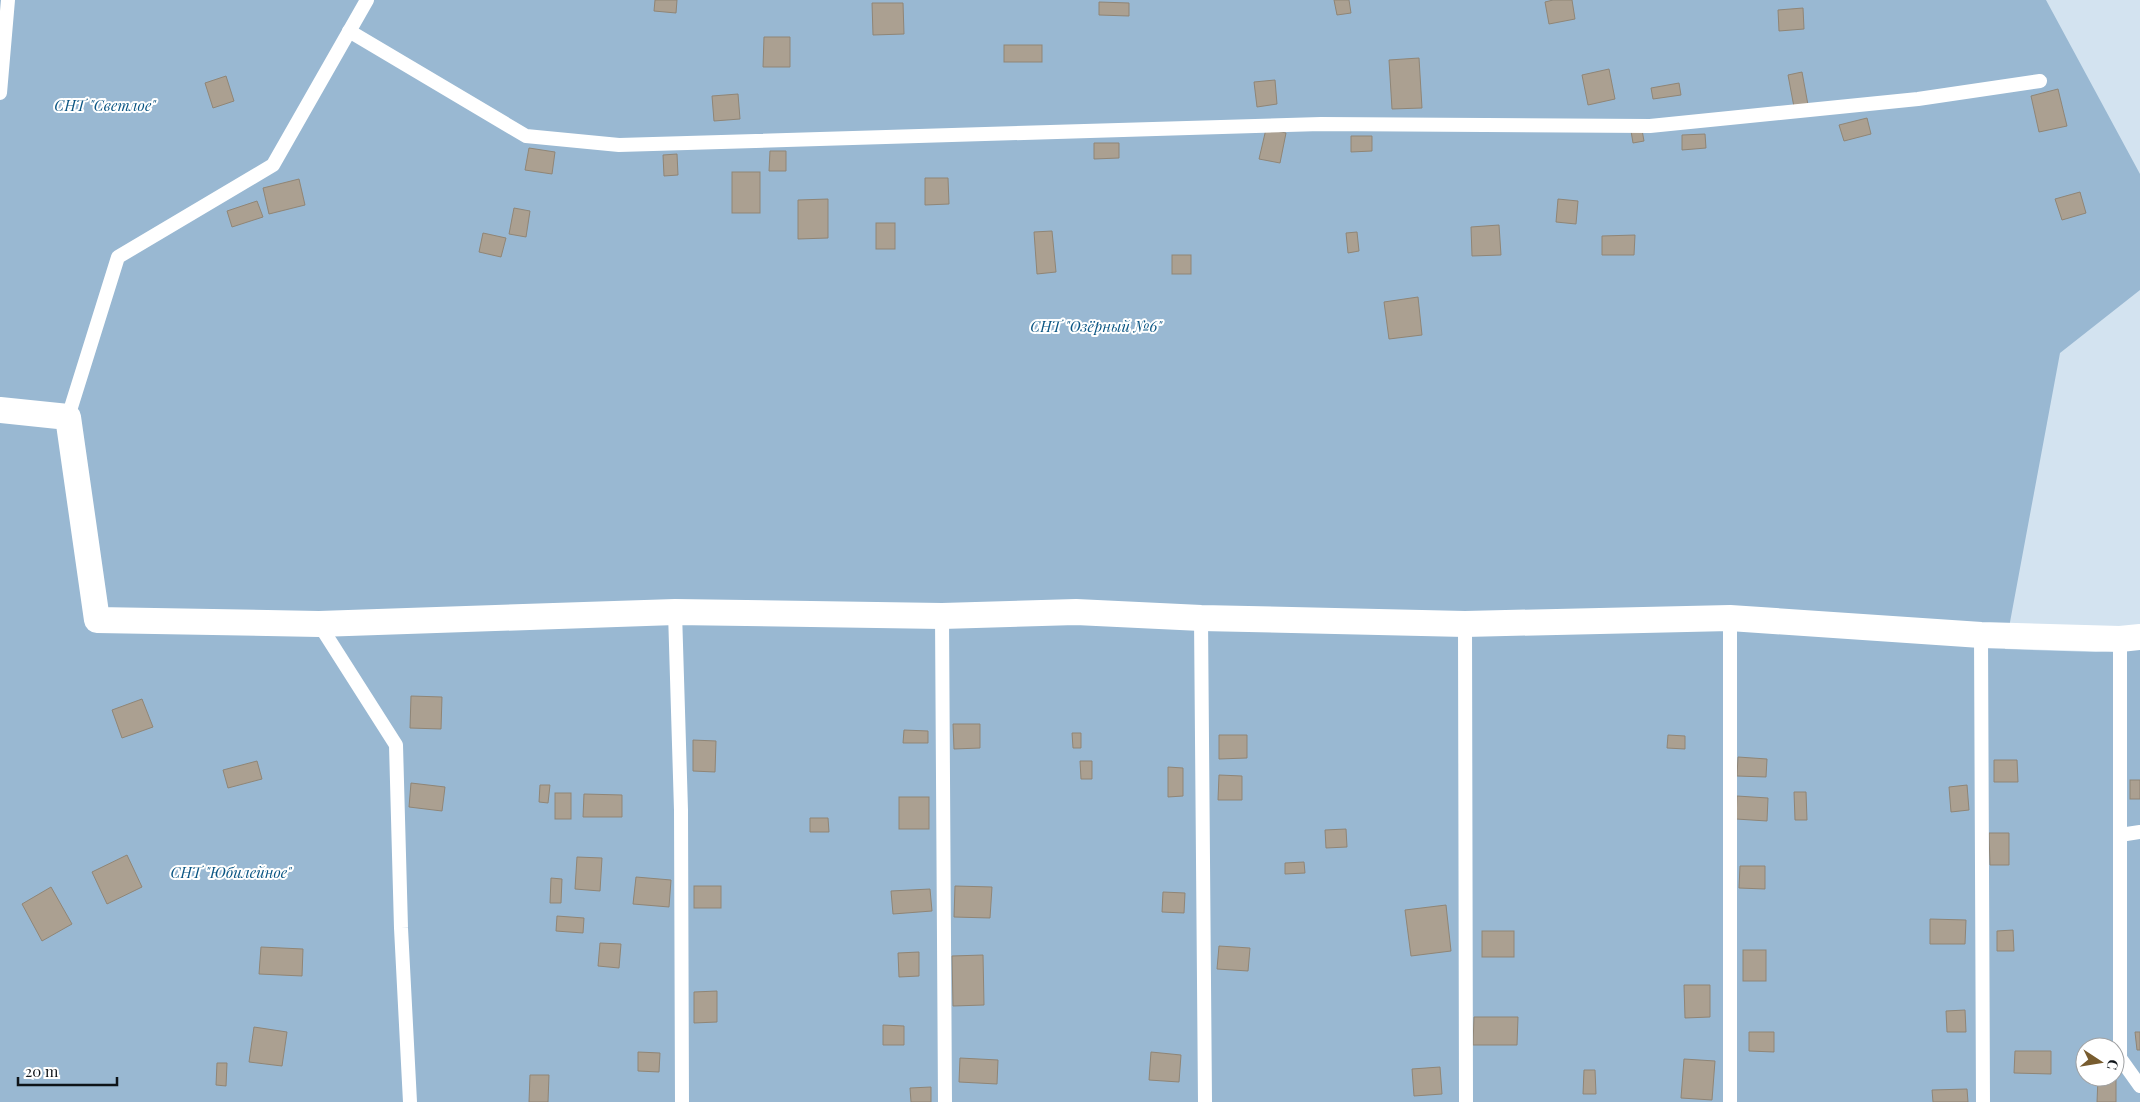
<svg xmlns="http://www.w3.org/2000/svg" width="2140" height="1102" font-family="'Playfair Display',serif">
<style>
.green{fill:#99b8d2;fill-rule:evenodd}
.building{fill:#aba091;stroke:#8f8576}
.lines{fill:none;stroke-linecap:round;stroke-linejoin:round}
.lane{stroke:#fff;stroke-width:14}
.street{stroke:#fff;stroke-width:26}
.labels{text-anchor:middle;dominant-baseline:central;stroke-width:4;stroke-linejoin:round;paint-order:stroke}
.park-label{font-size:15px;font-style:italic;fill:#0a5583;stroke:#fff}
</style>
<rect width="100%" height="100%" fill="#d3e3f0"/>
<path class="green" d="M0 0H2046L2140 174V290L2060 353 2005 649 2096 652 2140 649V1102H0ZM2085 1047H2115V1077H2085Z"/>
<g class="building">
<polygon points="655,0 677,0 676,13 654,11"/>
<polygon points="1334,0 1349,0 1351,13 1337,15"/>
<polygon points="1553,0 1572,0 1575,19 1549,24 1545,2"/>
<polygon points="1099,2 1129,3 1129,16 1099,15"/>
<polygon points="872,3 903,3 904,34 873,35"/>
<polygon points="1803,8 1804,29 1779,31 1778,10"/>
<polygon points="764,37 790,37 790,67 763,67"/>
<rect x="1004" y="45" width="38" height="17"/>
<polygon points="1419,58 1422,108 1392,109 1389,60"/>
<polygon points="1609,69 1615,99 1588,105 1582,75"/>
<polygon points="1802,72 1808,105 1794,107 1788,75"/>
<polygon points="226,76 234,101 213,108 205,83"/>
<polygon points="1275,80 1277,104 1257,107 1254,82"/>
<polygon points="1679,83 1681,95 1653,99 1651,88"/>
<polygon points="2058,89 2067,126 2039,132 2031,96"/>
<polygon points="738,94 740,119 714,121 712,96"/>
<polygon points="1867,118 1871,134 1844,141 1839,125"/>
<polygon points="1266,129 1286,133 1280,163 1259,159"/>
<polygon points="1642,130 1644,141 1633,143 1631,131"/>
<polygon points="1705,134 1706,148 1682,150 1682,135"/>
<polygon points="1351,136 1372,136 1372,151 1351,152"/>
<polygon points="1094,143 1119,143 1119,158 1094,159"/>
<polygon points="529,148 555,152 552,174 525,170"/>
<polygon points="770,151 786,151 786,171 769,171"/>
<polygon points="677,154 678,175 664,176 663,155"/>
<rect x="732" y="172" width="28" height="41"/>
<polygon points="925,178 948,178 949,204 925,205"/>
<polygon points="299,179 305,205 269,214 263,188"/>
<polygon points="2080,192 2086,213 2062,220 2055,199"/>
<polygon points="828,199 828,238 798,239 798,200"/>
<polygon points="1558,199 1578,201 1576,224 1556,222"/>
<polygon points="257,201 263,217 232,227 227,211"/>
<polygon points="514,208 530,211 526,237 509,234"/>
<rect x="876" y="223" width="19" height="26"/>
<polygon points="1499,225 1501,255 1472,256 1471,227"/>
<polygon points="1052,231 1056,272 1037,274 1034,232"/>
<polygon points="1357,232 1359,251 1348,253 1346,233"/>
<polygon points="483,233 506,238 501,257 479,252"/>
<polygon points="1635,235 1634,255 1602,255 1602,236"/>
<rect x="1172" y="255" width="19" height="19"/>
<polygon points="1418,297 1422,335 1389,339 1384,302"/>
<polygon points="411,696 442,697 441,729 410,728"/>
<polygon points="142,699 153,727 122,738 112,710"/>
<polygon points="953,724 980,724 980,748 954,749"/>
<polygon points="904,730 928,731 928,743 903,743"/>
<polygon points="1072,733 1081,733 1081,748 1073,748"/>
<polygon points="1219,735 1247,735 1247,758 1219,759"/>
<polygon points="1668,735 1685,736 1685,749 1667,748"/>
<polygon points="693,740 716,741 715,772 693,771"/>
<polygon points="1738,757 1767,759 1766,777 1737,776"/>
<polygon points="1994,760 2017,760 2018,782 1994,782"/>
<polygon points="257,761 262,779 228,788 223,770"/>
<polygon points="1080,761 1092,761 1092,779 1081,779"/>
<polygon points="1168,767 1183,768 1183,796 1168,797"/>
<polygon points="1219,775 1242,776 1242,800 1218,800"/>
<rect x="2130" y="780" width="10" height="19"/>
<polygon points="411,783 445,787 442,811 409,807"/>
<polygon points="540,785 550,785 548,803 539,802"/>
<polygon points="1967,785 1969,810 1951,812 1949,787"/>
<polygon points="1794,792 1806,792 1807,820 1795,820"/>
<rect x="555" y="793" width="16" height="26"/>
<polygon points="584,794 622,795 622,817 583,817"/>
<polygon points="1737,796 1768,798 1767,821 1736,819"/>
<rect x="899" y="797" width="30" height="32"/>
<polygon points="810,818 828,818 829,832 810,832"/>
<polygon points="1346,829 1347,847 1326,848 1325,830"/>
<polygon points="1989,833 2009,833 2009,865 1990,865"/>
<polygon points="127,855 142,887 107,904 92,872"/>
<polygon points="577,857 602,858 600,891 575,889"/>
<polygon points="1304,862 1305,873 1285,874 1285,863"/>
<polygon points="1740,866 1765,866 1765,889 1739,888"/>
<polygon points="636,877 671,880 669,907 633,904"/>
<polygon points="551,878 562,879 561,903 550,903"/>
<rect x="694" y="886" width="27" height="22"/>
<polygon points="955,886 992,887 990,918 954,917"/>
<polygon points="51,887 72,924 42,941 22,904"/>
<polygon points="930,889 932,911 893,914 891,891"/>
<polygon points="1163,892 1185,893 1184,913 1162,912"/>
<polygon points="1446,905 1451,951 1411,956 1405,910"/>
<polygon points="557,916 584,918 583,933 556,931"/>
<polygon points="1930,919 1966,920 1965,944 1930,944"/>
<polygon points="2013,930 2014,951 1997,951 1997,931"/>
<rect x="1482" y="931" width="32" height="26"/>
<polygon points="600,943 621,944 619,968 598,966"/>
<polygon points="1219,946 1250,948 1248,971 1217,969"/>
<polygon points="261,947 303,949 302,976 259,974"/>
<rect x="1743" y="950" width="23" height="31"/>
<polygon points="919,952 919,976 899,977 898,953"/>
<polygon points="983,955 984,1005 953,1006 952,956"/>
<polygon points="1684,985 1710,985 1710,1017 1685,1018"/>
<polygon points="717,991 717,1022 694,1023 694,992"/>
<polygon points="1965,1010 1966,1032 1947,1032 1946,1011"/>
<polygon points="1474,1017 1518,1017 1517,1045 1473,1045"/>
<polygon points="883,1025 904,1026 904,1045 883,1045"/>
<polygon points="254,1027 287,1032 282,1066 249,1062"/>
<polygon points="1749,1032 1774,1032 1774,1052 1749,1051"/>
<polygon points="2135,1032 2140,1032 2140,1050 2137,1050"/>
<polygon points="2015,1051 2051,1051 2051,1074 2014,1073"/>
<polygon points="638,1052 660,1053 659,1072 638,1071"/>
<polygon points="1151,1052 1181,1055 1179,1082 1149,1080"/>
<polygon points="960,1058 998,1060 997,1084 959,1082"/>
<polygon points="1684,1059 1715,1061 1712,1100 1681,1098"/>
<polygon points="217,1063 227,1063 226,1086 216,1085"/>
<polygon points="1440,1067 1442,1094 1414,1096 1412,1069"/>
<polygon points="1584,1070 1595,1070 1596,1094 1583,1094"/>
<polygon points="530,1075 549,1075 548,1102 529,1102"/>
<polygon points="2098,1078 2116,1079 2116,1102 2097,1102"/>
<polygon points="931,1087 931,1102 911,1102 910,1088"/>
<polygon points="1967,1089 1968,1102 1933,1102 1932,1090"/>
</g>
<g class="lines">
<g class="lane">
<polyline points="349,31 526,136 619,145 1321,124 1650,126 1918,99 2040,81"/>
<polyline points="0,93 8,0"/>
<polyline points="68,417 118,257 273,165 367,0"/>
<polyline points="675,612 681,810 682,1102"/>
<polyline points="942,616 945,1102"/>
<polyline points="1201,618 1205,1102"/>
<polyline points="319,624 396,745 401,928 410,1102"/>
<polyline points="1465,624 1466,1102"/>
<polyline points="1981,635 1983,1102"/>
<polyline points="2120,639 2120,1058 2140,1086"/>
<polyline points="2120,835 2140,832"/>
<polyline points="1730,1102 1730,618"/>
</g>
<polyline class="street" points="0,410 68,417 97,620 319,624 675,612 942,616 1076,612 1201,618 1465,624 1730,618 1981,635 2120,639 2140,637"/>
</g>
<g class="labels">
<g class="park-label">
<text x="105" y="105">СНТ "Светлое"</text>
<text x="1096" y="326">СНТ "Озёрный №6"</text>
<text x="231" y="872">СНТ "Юбилейное"</text>
</g>
</g>
<g transform="translate(2100 1062) rotate(102)"><circle r="24" fill="#ffffff" stroke="#9fa1a3"/>
<path d="M0-4L9 19L0 12L-9 19Z" fill="#785c2f"/>
<text y="-8" font-size="14" font-weight="bold" text-anchor="middle" fill="#0f1419">С</text>
</g>
<path d="M18 1077v8h99v-8" fill="none" stroke="#0f1419" stroke-width="2.5"/>
<text x="25" y="1077" font-size="15" fill="#0f1419" stroke="#ffffff" stroke-width="4" paint-order="stroke">20 m</text>
</svg>
